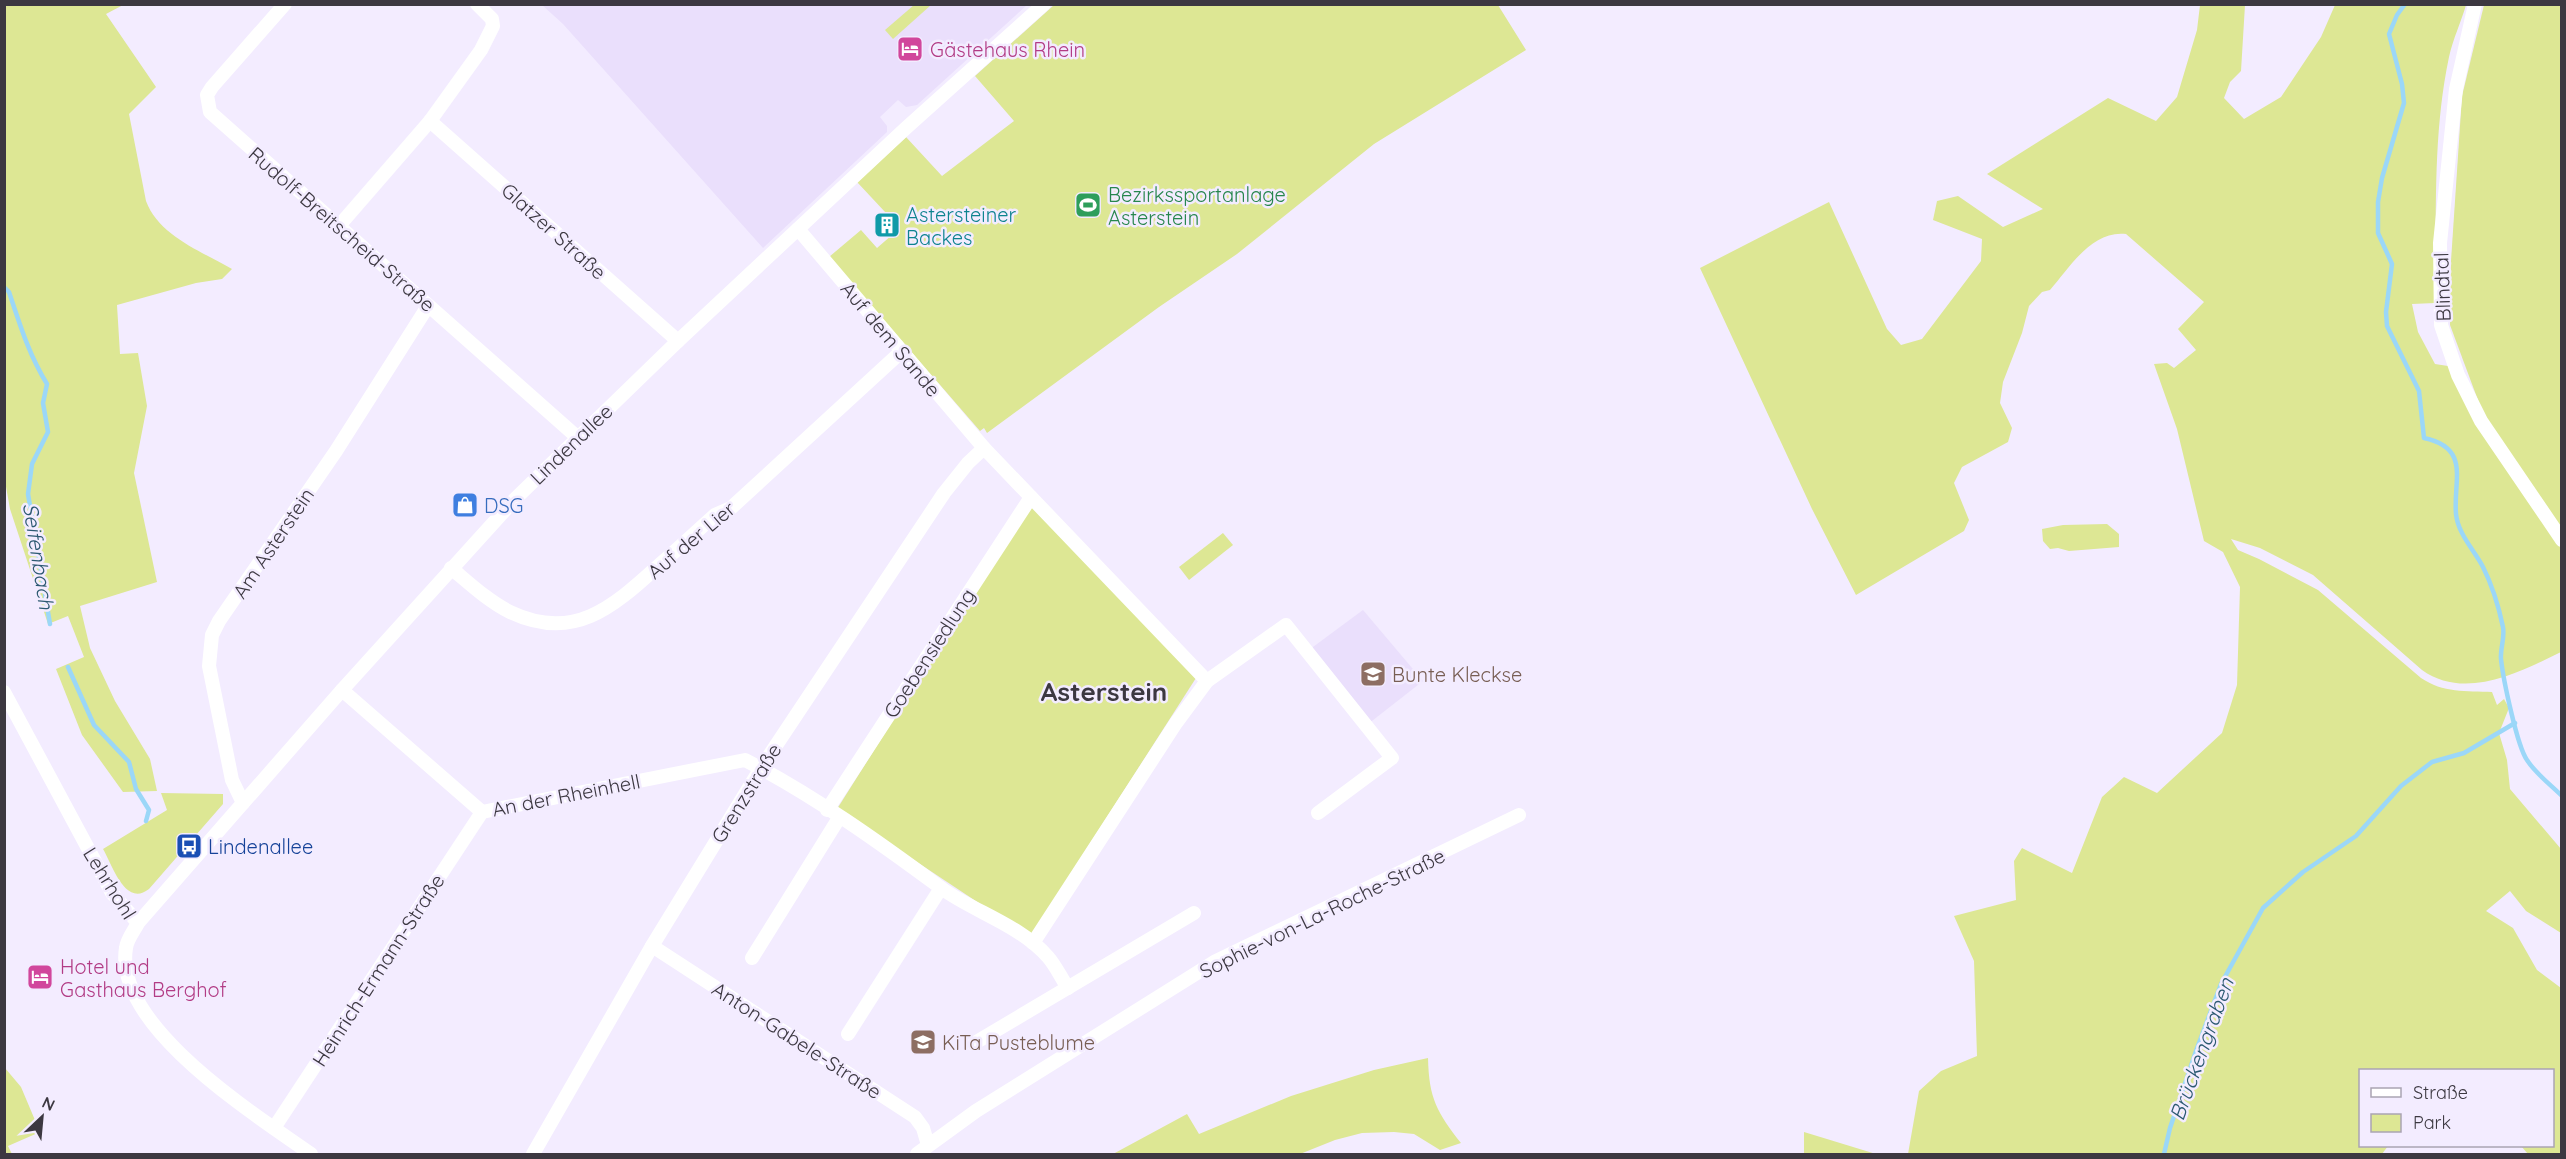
<svg xmlns="http://www.w3.org/2000/svg" width="2566" height="1159" font-family="Quicksand,sans-serif">
<style>
.built{fill:#eadffc}
.green{fill:#dde794}
.lines{fill:none;stroke-linecap:round;stroke-linejoin:round}
.stream{stroke:#9bd7f8;stroke-width:4.5}
.minor{stroke:#fff;stroke-width:14}
.labels{text-anchor:middle;dominant-baseline:central;stroke-width:5;stroke-linejoin:round;paint-order:stroke}
.hotel-label{font-size:20px;fill:#b23c85;stroke:#f3ecff;text-anchor:start}
.leisure-label{font-size:20px;fill:#27864d;stroke:#f3ecff;text-anchor:start}
.culture-label{font-size:20px;fill:#0d838f;stroke:#f3ecff;text-anchor:start}
.street-label{font-size:20px;fill:#3c3841;stroke:#f3ecff}
.shop-label{font-size:20px;fill:#366cbe;stroke:#f3ecff;text-anchor:start}
.education-label{font-size:20px;fill:#785e54;stroke:#f3ecff;text-anchor:start}
.transit-label{font-size:20px;fill:#164399;stroke:#f3ecff;text-anchor:start}
.water-label{font-size:21px;font-style:italic;fill:#2c5971;stroke:#f3ecff}
.district-label{font-size:26px;font-weight:bold;fill:#3c3841;stroke:#f3ecff}
</style>
<rect width="100%" height="100%" fill="#f3ecff"/>
<g class="built">
<polygon points="542,5 1027,5 917,105 906,107 898,100 880,117 887,126 887,132 763,248 563,24"/>
<polygon points="1363,610 1423,681 1368,724 1312,650 1313,647"/>
</g>
<g class="green">
<path d="M4 5H123L106 14 156 87 129 114 146 201C159 236 201 251 232 269L222 279 196 283 117 305 120 354 138 353 147 406 134 473 157 582 80 606 90 648 115 701 150 759 157 791 123 792 82 735 56 669 84 657 68 616 48 624 10 509 5 481Z"/>
<polygon points="914,5 931,5 893,39 885,30"/>
<polygon points="1054,5 1498,5 1526,50 1374,144 1237,254 1159,307 987,433 984,428 980,431 829,257 861,230 877,248 900,228 857,182 906,137 942,176 1014,121 975,76"/>
<path d="M2200 5H2245L2241 71 2230 82 2224 98 2244 119 2281 97 2321 37 2335 5H2466C2461 22 2453 39 2449 57 2432 137 2437 222 2435 303L2412 304 2418 332 2435 364 2448 366 2480 428 2561 548V652C2520 672 2465 701 2422 670L2313 575 2260 548 2231 539 2238 550 2259 559 2318 590 2421 678C2443 693 2466 691 2492 692L2497 705 2504 699 2509 708 2499 733 2507 760 2510 789 2561 849V933L2526 911 2510 891 2486 911 2513 928 2537 970 2561 988V1154H2528L2521 1146H2552V1070H2360V1146H2388L2382 1154H1908L1919 1091 1941 1071 1977 1056 1974 961 1954 916 2016 900 2014 861 2022 848 2072 873 2102 797 2124 777 2157 793 2222 733 2237 685 2240 587 2223 552 2204 541 2177 429 2154 364 2167 363 2174 368 2196 350 2178 329 2204 302 2126 234C2092 230 2070 267 2050 290L2042 292 2029 306 2022 333 2003 382 2000 403 2012 428 2008 442 1962 467 1954 483 1969 520 1964 531 1856 595 1812 509 1700 268 1829 202 1887 329 1901 345 1922 339 1981 261 1982 239 1933 220 1937 201 1958 196 2003 227 2043 209 1987 174 2108 98 2156 121 2177 97 2197 30Z"/>
<polygon points="2484,5 2561,5 2561,533 2482,411 2450,325 2451,261 2462,96"/>
<polygon points="1030,503 1196,678 1030,937 837,809"/>
<polygon points="2107,524 2119,534 2119,547 2069,551 2058,548 2050,549 2043,541 2042,529 2063,525"/>
<polygon points="1223,533 1233,545 1189,580 1179,567"/>
<path d="M161 793 223 794V804L149 889C125 908 112 864 103 849L167 810Z"/>
<path d="M1428 1058C1429 1099 1437 1112 1461 1143L1440 1150 1414 1134 1394 1132 1362 1133 1335 1140 1300 1154H1113L1187 1114 1199 1134 1291 1096 1374 1070Z"/>
<polygon points="5,1068 21,1087 40,1132 8,1146 12,1154 5,1154"/>
<polygon points="1804,1132 1876,1154 1804,1154"/>
</g>
<g class="lines">
<g class="stream">
<path d="M2405 4 2397 15 2389 34 2402 84 2404 103 2382 178 2378 202V233L2392 264 2386 312 2387 326 2419 391 2424 438C2471 448 2453 480 2456 514 2458 534 2474 550 2483 567 2492 585 2499 608 2503 627 2505 639 2500 648 2501 659 2503 678 2517 746 2527 760 2535 773 2551 785 2562 796"/>
<path d="M4 287 9 292C20 325 29 355 47 384L43 403 48 432 32 464 28 494 50 624"/>
<polyline points="68,667 94,725 129,762 136,789 149,810 146,821"/>
<polyline points="2164,1154 2170,1128 2196,1051 2221,984 2263,908 2303,872 2356,836 2401,786 2432,762 2464,753 2515,723"/>
</g>
<g class="minor">
<polyline points="285,4 212,87 207,95 210,112 577,437"/>
<polyline points="2475,4 2456,89 2440,243 2441,325 2458,375 2481,421 2562,540"/>
<polyline points="430,121 678,341"/>
<polyline points="338,227 430,121 481,50 493,26 492,19 477,4"/>
<polyline points="798,229 984,448 1207,681"/>
<path d="M451 568C469 583 488 601 510 612 573 642 612 608 657 567 677 550 696 532 715 515L731 508 902 351"/>
<path d="M342 690 482 812 745 760C813 795 879 842 941 888 974 912 1020 925 1048 957 1056 966 1061 978 1068 988"/>
<polyline points="4,692 112,893 138,923"/>
<polyline points="243,803 232,780 209,666 212,635 219,621 336,451 428,306"/>
<polyline points="827,810 1031,497"/>
<polyline points="1033,943 1176,723 1207,681 1286,625 1392,758 1318,813"/>
<polyline points="652,946 915,1117 923,1128 928,1145"/>
<polyline points="752,958 839,818"/>
<polyline points="848,1034 941,888"/>
<polyline points="973,1044 1194,913"/>
<polyline points="274,1128 482,812"/>
<path d="M311 1154C256 1115 113 1026 126 948 127 939 134 931 138 923L342 690 515 499 678 341 906 128 1044 4"/>
<polyline points="533,1154 652,946 761,768 944,493 968,463 984,448"/>
<polyline points="917,1154 976,1111 1216,961 1519,815"/>
</g>
</g>
<defs>
<symbol id="hotel-square" viewBox="-11 -11 22 22"><rect x="-9" y="-9" width="18" height="18" rx="4" fill="#d1479c" stroke="#f3ecff"/><path d="M-6-4.5h1.5V1H6V5H4.5V3h-9V5H-6ZM-4 0a1.8 1.8 0 1 1 3.6 0ZM.5 0V-2.5h3Q6-2.5 6 0Z" fill="#fff"/></symbol>
<symbol id="stadium-square" viewBox="-11 -11 22 22"><rect x="-9" y="-9" width="18" height="18" rx="4" fill="#2e9e5b" stroke="#f3ecff"/><path d="M0-5a6.5 5 0 1 0 0 10a6.5 5 0 1 0 0-10ZM-3.5-1.8h7v3.6h-7Z" fill="#fff"/></symbol>
<symbol id="building-square" viewBox="-11 -11 22 22"><rect x="-9" y="-9" width="18" height="18" rx="4" fill="#0f9aa8" stroke="#f3ecff"/><path d="M-4-6H4V6H1V3H-1V6H-4ZM-2.5-4.3h1.7v1.8h-1.7ZM.8-4.3h1.7v1.8H.8ZM-2.5-1h1.7V.8h-1.7ZM.8-1h1.7V.8H.8Z" fill="#fff"/></symbol>
<symbol id="shop-square" viewBox="-11 -11 22 22"><rect x="-9" y="-9" width="18" height="18" rx="4" fill="#3f7fe0" stroke="#f3ecff"/><path d="M-5-2.5h2.3a2.7 3.5 0 0 1 5.4 0H5L5.5 6h-11ZM-1.5-2.5h3a1.5 2.3 0 0 0-3 0Z" fill="#fff"/></symbol>
<symbol id="school-square" viewBox="-11 -11 22 22"><rect x="-9" y="-9" width="18" height="18" rx="4" fill="#8d6e63" stroke="#f3ecff"/><path d="M0-5L7-2L0 1L-7-2ZM-4 1L0 2.5L4 1V4Q0 6-4 4Z" fill="#fff"/></symbol>
<symbol id="bus-square" viewBox="-11 -11 22 22"><rect x="-9" y="-9" width="18" height="18" rx="4" fill="#1a4fb4" stroke="#f3ecff"/><path d="M-5-6H5V4H4V6H2V4H-2V6H-4V4H-5ZM-3.5-4V0h7V-4ZM-3.5 1.2v1.5H-2V1.2ZM2 1.2v1.5H3.5V1.2Z" fill="#fff"/></symbol>
</defs>
<g fill-rule="evenodd">
<use href="#hotel-square" x="895" y="34" width="30" height="30"/>
<use href="#stadium-square" x="1073" y="190" width="30" height="30"/>
<use href="#building-square" x="872" y="210" width="30" height="30"/>
<use href="#shop-square" x="450" y="490" width="30" height="30"/>
<use href="#school-square" x="1358" y="659" width="30" height="30"/>
<use href="#bus-square" x="174" y="831" width="30" height="30"/>
<use href="#hotel-square" x="25" y="962" width="30" height="30"/>
<use href="#school-square" x="908" y="1027" width="30" height="30"/>
</g>
<g class="labels">
<g class="hotel-label">
<text x="930" y="49">Gästehaus Rhein</text>
<text x="60" y="966">Hotel und<tspan x="60" dy="23">Gasthaus Berghof</tspan></text>
</g>
<g class="leisure-label">
<text x="1108" y="194">Bezirkssportanlage<tspan x="1108" dy="23">Asterstein</tspan></text>
</g>
<g class="culture-label">
<text x="906" y="214">Astersteiner<tspan x="906" dy="23">Backes</tspan></text>
</g>
<g class="street-label">
<text transform="translate(342 229) rotate(41)">Rudolf-Breitscheid-Straße</text>
<text transform="translate(554 231) rotate(42)">Glatzer Straße</text>
<text transform="translate(2442 287) rotate(-92)">Blindtal</text>
<text transform="translate(891 339) rotate(50)">Auf dem Sande</text>
<text transform="translate(571 444) rotate(-44)">Lindenallee</text>
<text transform="translate(691 540) rotate(-40)">Auf der Lier</text>
<text transform="translate(273 543) rotate(-56)">Am Asterstein</text>
<text transform="translate(929 653) rotate(-57)">Goebensiedlung</text>
<text transform="translate(746 793) rotate(-58)">Grenzstraße</text>
<text transform="translate(566 795) rotate(-11)">An der Rheinhell</text>
<text transform="translate(110 883) rotate(58)">Lehrhohl</text>
<text transform="translate(1322 913) rotate(-26)">Sophie-von-La-Roche-Straße</text>
<text transform="translate(378 970) rotate(-57)">Heinrich-Ermann-Straße</text>
<text transform="translate(797 1040) rotate(33)">Anton-Gabele-Straße</text>
</g>
<g class="shop-label">
<text x="484" y="505">DSG</text>
</g>
<g class="education-label">
<text x="1392" y="674">Bunte Kleckse</text>
<text x="942" y="1042">KiTa Pusteblume</text>
</g>
<g class="transit-label">
<text x="208" y="846">Lindenallee</text>
</g>
<g class="water-label">
<text transform="translate(39 556) rotate(81)">Seifenbach</text>
<text transform="translate(2201 1049) rotate(-70)">Brückengraben</text>
</g>
<g class="district-label">
<text x="1104" y="691">Asterstein</text>
</g>
</g>
<rect width="2566" height="1159" fill="none" stroke="#3c3841" stroke-width="12"/>
<rect x="2359" y="1069" width="195" height="78" fill="#f3ecff" stroke="#aaa4b3" stroke-width="1.5"/>
<rect x="2371" y="1088" width="30" height="9" fill="#ffffff" stroke="#aaa4b3" stroke-width="1.5"/>
<text x="2413" y="1099" font-size="18" fill="#3c3841">Straße</text>
<rect x="2371" y="1114" width="30" height="18" fill="#dde794" stroke="#aaa4b3" stroke-width="1.5"/>
<text x="2413" y="1129" font-size="18" fill="#3c3841">Park</text>
<g transform="translate(42 1117) rotate(26)" stroke="#f3ecff" stroke-width="4.5" paint-order="stroke">
<path d="M0-4.5L10 22L0 15L-10 22Z" fill="#3c3841"/>
<text y="-9" font-size="16" font-weight="bold" text-anchor="middle" fill="#3c3841">N</text>
</g>
</svg>
